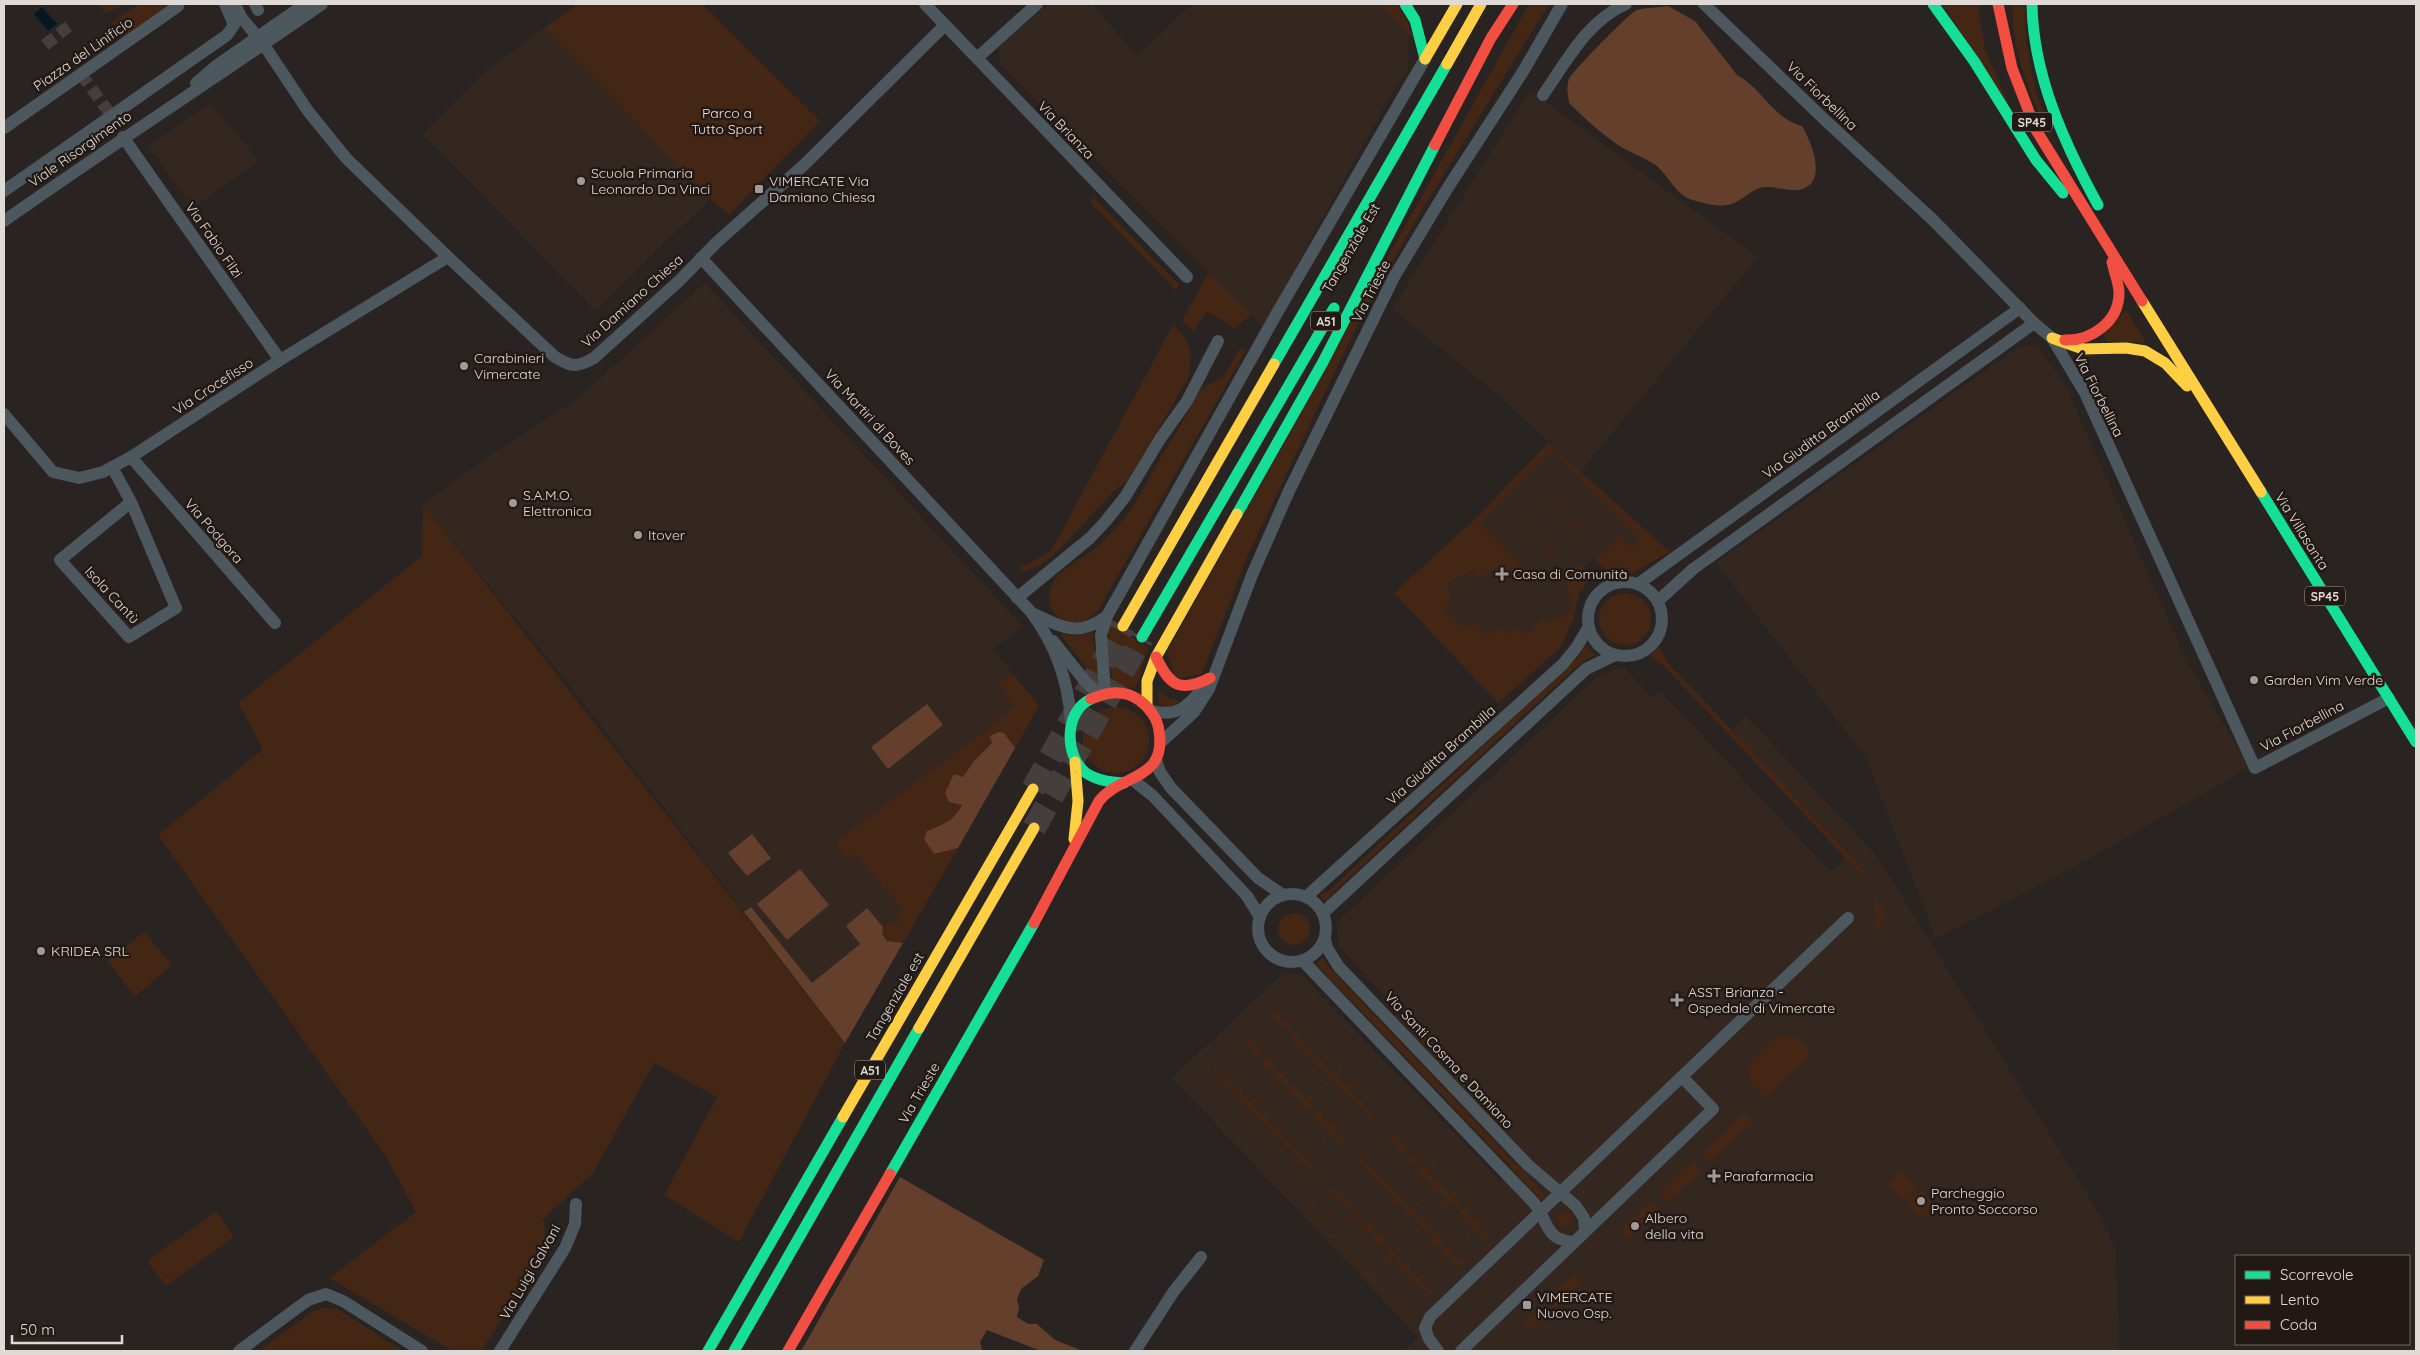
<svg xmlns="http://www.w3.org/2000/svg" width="2420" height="1355" font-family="Quicksand,sans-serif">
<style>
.built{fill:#332720}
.green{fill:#442615}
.forest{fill:#643f2c}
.water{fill:#041723}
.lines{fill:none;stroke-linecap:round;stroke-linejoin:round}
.street-tunnel{stroke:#443f3d;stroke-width:12;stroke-dasharray:12 6;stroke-linecap:butt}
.highway-tunnel{stroke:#443f3d;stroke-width:24;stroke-dasharray:24 12;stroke-linecap:butt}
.street{stroke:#4c575e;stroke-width:12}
.fast{stroke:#16e098;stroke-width:11}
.slow{stroke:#ffcf43;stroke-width:11}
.jam{stroke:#f24e42;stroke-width:11}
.poi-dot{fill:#a09a98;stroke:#221915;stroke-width:2}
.labels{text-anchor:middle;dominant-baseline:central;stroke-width:5;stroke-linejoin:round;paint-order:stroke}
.shield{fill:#221915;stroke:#a7a09d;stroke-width:1}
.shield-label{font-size:12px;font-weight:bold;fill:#e0dad7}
.street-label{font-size:14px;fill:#e0dad7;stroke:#221915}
.park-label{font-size:14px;fill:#fadccd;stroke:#221915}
.poi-label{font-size:14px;fill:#e0dad7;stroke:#221915;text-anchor:start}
</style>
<rect width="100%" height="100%" fill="#292422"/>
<g class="built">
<polygon points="1048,4 1092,4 1137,56 1192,4 1378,4 1408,34 1408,68 1386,103 1263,327 1000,63 998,47"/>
<polygon points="544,28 710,199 595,311 423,134 487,70"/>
<polygon points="1530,91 1758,257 1581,471 1670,552 1633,573 1610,574 1594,558 1584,567 1592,576 1579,593 1573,620 1560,648 1498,703 1394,593 1476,518 1550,444 1509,404 1392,309"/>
<polygon points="211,103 259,161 193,208 148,146"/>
<polygon points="705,283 1023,627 993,649 1039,706 845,1043 570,686 423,504 490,455 576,400"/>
<polygon points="2037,345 2067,388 2187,662 2248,766 2226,781 2098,854 1936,939 1865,756 1716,563 2020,346"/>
<polygon points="1625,668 1651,697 1660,691 1831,872 1849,853 1731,730 1746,716 1877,856 2098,1212 2116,1250 2119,1351 1404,1351 1418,1337 1172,1078 1284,972 1302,976 1501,1181 1518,1166 1385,1025 1399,1012 1339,946 1336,923 1597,677 1614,669"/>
</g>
<g class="green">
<polygon points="99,4 125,4 106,13"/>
<polygon points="140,4 169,5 124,37 112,22"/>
<polygon points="578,4 702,4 820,121 729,215 710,199 544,28"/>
<polygon points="1378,4 1396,4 1406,18 1414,40"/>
<polygon points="1529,4 1549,4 1426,203 1379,284 1344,352 1248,555 1202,674 1175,679 1167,652"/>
<polygon points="1942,4 1978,4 1985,50 2013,114"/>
<path d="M2012 4H2025L2026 42 2035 88 2055 147C2033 102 2012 55 2012 4Z"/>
<polygon points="1093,197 1179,285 1176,290 1090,202"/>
<polygon points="1209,273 1251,315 1234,329 1230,324 1207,312 1193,332 1182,320"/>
<polygon points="2126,310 2146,343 2106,341 2104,335"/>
<polygon points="1173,325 1186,339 1191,353 1189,377 1144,453 1127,481 1114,491 1063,546 1041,565 1023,572 1019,568 1023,564 1026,565 1051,551"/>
<path d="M1240 348 1246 350 1100 607C1079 639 1038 616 1052 585 1059 569 1079 561 1092 551 1103 542 1113 532 1122 521 1136 504 1146 485 1156 466 1170 441 1186 418 1198 393L1208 384 1222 379Z"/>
<path d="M1548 443 1670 552 1633 573 1621 572 1610 574 1595 559 1620 535 1632 547 1640 540 1553 450 1480 522 1534 577 1520 584 1516 574 1502 580 1496 569 1478 578 1474 570 1447 584C1453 595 1452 600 1444 610L1467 629 1473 622 1488 635 1497 625 1509 634 1515 626 1527 635 1539 621C1551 620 1570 620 1571 603 1571 595 1566 587 1566 579L1580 563 1592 576 1579 593 1573 620 1560 648 1498 703 1394 593 1476 518Z"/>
<polygon points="1538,484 1550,497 1558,490 1551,498 1563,510 1571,503 1572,504 1564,512 1576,524 1584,517 1585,518 1578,526 1589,539 1577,527 1569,534 1568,533 1575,525 1563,513 1556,520 1554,519 1562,511 1550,499 1541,505 1549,498"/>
<polygon points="423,504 845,1043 739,1242 664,1195 717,1097 654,1063 593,1173 543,1219 548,1249 481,1351 453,1351 329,1278 416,1212 385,1155 158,835 263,749 238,703 422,556"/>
<polygon points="1512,511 1523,523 1531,516 1525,524 1536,537 1544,529 1545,531 1538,538 1550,550 1557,543 1559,545 1551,552 1562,565 1550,553 1543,560 1541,559 1549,551 1537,539 1529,546 1528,545 1536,537 1524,525 1515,531 1522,524"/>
<circle cx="1625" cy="619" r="26"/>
<path d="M1110 625 1148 647 1136 688 1112 685C1113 665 1105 645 1110 625Z"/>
<polygon points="1092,632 1098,675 1097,682 1062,636 1062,634 1076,636"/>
<polygon points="1586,645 1595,655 1585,660 1565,677 1333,893 1326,902 1319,895 1331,889 1578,657"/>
<polygon points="1659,647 1668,663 1859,864 1868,878 1855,868 1664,666 1650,656"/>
<path d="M1013 674 1039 706 1015 748C1006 736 1006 729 990 736L992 742 974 761 963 778 954 774 949 802 962 804 957 815 941 825 934 854 958 848 903 943 887 941 882 934 883 927 892 920 895 924 899 920 897 917 903 911 856 854 848 860 835 842 995 723 1015 706 999 685Z"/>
<path d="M1158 691 1168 698 1180 701C1173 707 1166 708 1159 703Z"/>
<circle cx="1116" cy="740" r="33"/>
<polygon points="1874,898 1885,910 1886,920 1871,936 1876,915"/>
<circle cx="1294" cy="929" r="16"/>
<polygon points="144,932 172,965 135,997 107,960"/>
<polygon points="1322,957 1325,963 1545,1195 1541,1199 1316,964"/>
<polygon points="1281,1003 1274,1011 1285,1022 1292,1015 1286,1023 1297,1035 1305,1029 1298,1036 1309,1048 1317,1041 1318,1042 1311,1050 1322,1061 1329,1054 1331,1055 1323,1063 1334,1074 1342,1067 1343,1069 1336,1076 1347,1087 1354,1080 1356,1082 1349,1089 1360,1101 1367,1094 1369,1096 1362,1103 1372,1114 1381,1108 1363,1125 1369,1117 1359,1106 1351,1113 1349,1111 1357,1103 1346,1092 1338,1099 1337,1098 1344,1090 1333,1079 1326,1086 1324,1084 1331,1077 1320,1066 1313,1072 1311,1071 1318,1064 1308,1052 1300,1059 1299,1058 1306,1050 1295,1039 1287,1045 1294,1038 1283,1026 1274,1032 1282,1025 1271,1014 1263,1020"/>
<polygon points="1253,1029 1246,1037 1257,1048 1266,1042 1258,1050 1269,1061 1277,1054 1271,1063 1281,1074 1289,1067 1290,1068 1283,1076 1294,1087 1301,1080 1303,1082 1296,1089 1307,1100 1314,1093 1316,1095 1309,1102 1319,1114 1327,1107 1328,1108 1321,1116 1332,1127 1340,1120 1342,1122 1334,1129 1345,1140 1353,1134 1335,1151 1342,1144 1331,1132 1324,1139 1322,1137 1329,1130 1318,1119 1311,1125 1309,1124 1316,1116 1306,1105 1298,1112 1296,1110 1304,1103 1293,1092 1285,1099 1284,1097 1291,1090 1280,1079 1273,1085 1271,1084 1278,1077 1268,1066 1259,1071 1266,1064 1255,1053 1247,1058 1254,1051 1243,1040 1235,1046"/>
<polygon points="1783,1035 1796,1036 1812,1054 1766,1097 1750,1081 1747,1065 1774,1039"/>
<polygon points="1223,1058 1216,1066 1227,1077 1236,1071 1228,1078 1239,1090 1248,1084 1241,1091 1251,1102 1259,1096 1260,1097 1253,1104 1264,1116 1272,1109 1273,1110 1266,1118 1277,1129 1284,1122 1286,1124 1279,1131 1289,1142 1297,1135 1299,1137 1291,1144 1302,1156 1310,1149 1311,1151 1304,1158 1315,1169 1323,1163 1305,1180 1312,1172 1301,1161 1294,1168 1292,1166 1299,1159 1288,1147 1281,1154 1279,1152 1286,1145 1276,1134 1268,1141 1266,1139 1274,1132 1263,1120 1255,1127 1254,1126 1261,1118 1250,1107 1243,1114 1241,1113 1248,1105 1238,1094 1229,1100 1236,1092 1225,1081 1217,1087 1224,1080 1213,1069 1205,1075"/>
<polygon points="1744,1113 1753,1122 1710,1162 1702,1153"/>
<polygon points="1397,1125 1390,1133 1401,1144 1409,1138 1403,1146 1413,1157 1422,1151 1415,1159 1426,1170 1433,1163 1435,1165 1427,1172 1438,1183 1446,1176 1447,1178 1440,1185 1451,1196 1458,1189 1460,1191 1453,1198 1464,1210 1471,1203 1473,1204 1465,1212 1476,1223 1484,1216 1486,1218 1478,1225 1489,1236 1497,1230 1479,1247 1486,1239 1475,1228 1468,1235 1466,1233 1473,1226 1462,1214 1455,1221 1453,1220 1461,1213 1450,1201 1442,1208 1440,1206 1448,1199 1437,1188 1429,1195 1428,1193 1435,1186 1424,1175 1417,1182 1415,1180 1422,1173 1412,1161 1403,1167 1410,1160 1399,1149 1391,1155 1398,1147 1387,1136 1379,1142"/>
<polygon points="1370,1151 1363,1160 1374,1171 1381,1164 1375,1172 1386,1183 1394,1177 1387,1185 1398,1196 1406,1189 1407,1191 1400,1198 1411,1209 1418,1202 1420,1204 1412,1211 1423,1223 1431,1216 1432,1217 1425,1225 1436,1236 1444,1229 1445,1231 1438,1238 1448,1249 1456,1242 1458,1244 1451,1251 1461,1263 1470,1257 1452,1274 1458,1266 1448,1254 1440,1261 1438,1259 1446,1252 1435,1241 1427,1248 1426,1246 1433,1239 1422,1227 1414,1234 1413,1233 1420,1225 1409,1214 1402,1221 1400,1219 1408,1212 1397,1201 1389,1208 1388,1206 1395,1199 1384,1188 1376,1193 1383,1186 1372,1175 1363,1181 1371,1174 1360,1162 1352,1168"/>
<polygon points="1693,1161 1702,1170 1668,1202 1659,1193"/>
<polygon points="1901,1171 1917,1187 1903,1201 1887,1184"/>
<polygon points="1340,1180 1333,1188 1344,1199 1352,1193 1345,1201 1356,1212 1363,1205 1357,1213 1368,1225 1376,1218 1377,1219 1370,1227 1381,1238 1388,1231 1390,1233 1382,1240 1393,1251 1401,1244 1403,1246 1395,1253 1406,1265 1413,1258 1415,1259 1408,1266 1419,1278 1426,1271 1428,1273 1421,1280 1431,1291 1440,1285 1422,1302 1429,1294 1418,1283 1410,1290 1408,1288 1416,1281 1405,1269 1397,1276 1396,1275 1403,1268 1392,1256 1385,1263 1383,1261 1390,1254 1380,1243 1372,1250 1370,1248 1378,1241 1367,1229 1359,1236 1358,1235 1365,1227 1354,1216 1346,1222 1353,1215 1342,1203 1333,1210 1341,1202 1330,1191 1322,1197"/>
<polygon points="1921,1189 1935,1205 1921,1219 1906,1203"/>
<polygon points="1651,1201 1659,1210 1628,1239 1620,1230"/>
<polygon points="1312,1202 1315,1205 1308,1212 1318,1223 1327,1217 1320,1225 1330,1236 1339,1230 1332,1238 1343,1249 1350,1242 1352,1244 1344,1251 1355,1262 1363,1255 1364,1257 1357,1264 1368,1275 1375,1269 1377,1270 1370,1277 1381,1289 1388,1282 1390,1283 1382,1291 1393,1302 1401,1295 1403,1297 1395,1304 1406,1315 1415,1310 1407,1318 1304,1210"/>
<polygon points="216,1211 234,1237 166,1286 147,1261"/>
<circle cx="1565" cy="1220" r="8"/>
<polygon points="1575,1273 1583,1282 1555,1309 1546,1300"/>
<polygon points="1542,1304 1551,1313 1538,1325 1529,1328 1523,1322"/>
<polygon points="323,1308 337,1309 403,1351 258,1351 313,1311"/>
</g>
<g class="forest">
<path d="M1668 6 1695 21 1737 75C1763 89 1771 117 1802 126 1811 141 1830 185 1798 190 1785 192 1770 183 1757 189 1748 193 1741 201 1731 204 1718 208 1702 203 1690 199 1676 194 1669 177 1658 167 1650 160 1629 152 1618 145 1601 133 1584 118 1569 103 1568 95 1566 87 1569 79 1571 73 1630 12 1637 10 1646 7 1658 8 1668 6Z"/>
<polygon points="927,704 943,725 888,769 871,747"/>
<path d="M999 732 1004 733 1015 748 958 848 934 854 924 839 927 831C943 825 955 820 962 805L949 802 945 793 954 774 963 777 974 761 992 743 990 736Z"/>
<polygon points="752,834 771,858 747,876 728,853"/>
<polygon points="800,869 829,905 787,940 757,904"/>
<polygon points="751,907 812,983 860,944 846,926 867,908 883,927 882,934 887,941 903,943 845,1043 744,912"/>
<polygon points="900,1177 1044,1260 1038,1276 1021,1289 1017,1299 1019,1307 1017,1317 1028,1324 1037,1324 1055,1340 1083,1351 1041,1351 987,1330 980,1342 982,1351 801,1351"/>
</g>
<polygon class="water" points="42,7 57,24 48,31 34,14"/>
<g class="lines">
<g class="street-tunnel">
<polyline points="45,45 69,26"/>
<polyline points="81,74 111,115"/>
</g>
<g class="highway-tunnel">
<polyline points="1033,789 1123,626"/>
<polyline points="1034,828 1142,637"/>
</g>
<g class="street">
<path d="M235 4 241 17 264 45 308 111 346 158 448 257 555 357C572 367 576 368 594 358L679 281 717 242 805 164 945 25"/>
<polyline points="255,4 258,10"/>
<polyline points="925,4 1187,277"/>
<polyline points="1704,4 1825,120 1933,220 2034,323 2052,338 2085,393 2255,768 2389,698"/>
<polyline points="977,58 1037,4"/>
<polyline points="196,83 216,66 305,4"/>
<path d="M1543 95C1567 61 1587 21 1626 4"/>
<polyline points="4,128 178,6 177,4"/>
<polyline points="123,137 280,360"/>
<polyline points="4,191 227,35 234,25 225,4"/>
<path d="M4 221C109 147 217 77 322 4"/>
<path d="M701 258 1031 612C1056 646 1068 680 1071 721"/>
<polyline points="4,414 53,472 79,478 103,472 131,457 280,360 448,257"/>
<polyline points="131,457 275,623"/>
<polyline points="112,467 131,502 176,608 129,637 60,560 131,502"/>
<circle cx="1625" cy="619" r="37"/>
<polyline points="1638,584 2020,308"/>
<polyline points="1017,598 1090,538 1105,522 1125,497 1160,439 1187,401 1218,341"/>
<polyline points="1658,601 1693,569 2034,323"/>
<path d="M1034 614C1063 628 1079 637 1107 616"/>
<polyline points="1053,641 1085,681 1100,695"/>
<polyline points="1105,693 1101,635 1107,616 1277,313 1425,59"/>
<path d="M1152 711C1176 717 1187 708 1201 690"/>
<polyline points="1160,743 1194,712 1209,689 1252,575 1289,491 1394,277 1447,189 1524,70 1562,4"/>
<polyline points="1156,760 1160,772 1171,788 1258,878 1283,895"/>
<polyline points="1133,780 1153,796 1247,896 1260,917"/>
<circle cx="1292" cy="928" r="34"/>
<polyline points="1306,897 1563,664 1576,648 1588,628"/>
<polyline points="1323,913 1586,669 1615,655"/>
<polyline points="1325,940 1327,948 1339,967 1528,1165 1576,1206 1584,1218 1585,1231"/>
<path d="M1303 961 1534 1203C1549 1221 1544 1240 1574 1242"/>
<polyline points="239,1351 308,1300 326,1294 343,1301 422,1351"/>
<polyline points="500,1351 565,1248 575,1224 576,1204"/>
<polyline points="1135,1351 1174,1291 1201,1257"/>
<polyline points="1438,1351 1429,1339 1425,1328 1430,1317 1848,918"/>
<polyline points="1461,1351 1713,1109 1683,1078"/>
</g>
<g class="fast">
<polyline points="1405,4 1415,20 1425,59"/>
<polyline points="1933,4 1974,61 2036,160 2063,193"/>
<path d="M2032 4C2033 75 2064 143 2098 205"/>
<polyline points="1274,364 1447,64"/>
<polyline points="2261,492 2416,742"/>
<polyline points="1237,514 1323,362 1435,145"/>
<polyline points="1142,637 1334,308"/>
<path d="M1091 699C1064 711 1064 756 1086 773 1098 781 1111 782 1124 783"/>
<polyline points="890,1174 1034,923"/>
<polyline points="708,1351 843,1117"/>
<polyline points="734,1351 919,1028"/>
</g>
<g class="slow">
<polyline points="1425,59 1457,4"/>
<polyline points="1447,64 1481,4"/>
<polyline points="2142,301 2261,492"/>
<polyline points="2052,338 2083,349 2126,348 2145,351 2165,363 2187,386"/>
<polyline points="1123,626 1274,364"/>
<polyline points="1147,705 1147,681 1156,657 1237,514"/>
<polyline points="1074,839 1078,801 1075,762"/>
<polyline points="919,1028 1034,828"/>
<polyline points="843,1117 1033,789"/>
</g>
<g class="jam">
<polyline points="1998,4 2012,68 2036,130 2142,301"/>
<polyline points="1435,145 1491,38 1513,4"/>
<path d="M2065 340C2091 341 2119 322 2119 293 2119 283 2114 272 2112 262"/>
<path d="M1156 657C1170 686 1180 693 1210 678"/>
<path d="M1034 923 1099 801C1121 773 1167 781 1159 731 1158 719 1149 707 1139 700 1123 689 1108 692 1091 699"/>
<polyline points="788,1351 890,1174"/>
</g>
</g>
<g class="poi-dot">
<circle cx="581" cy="181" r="5"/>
<rect x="754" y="184" width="10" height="10" rx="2.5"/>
<circle cx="464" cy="366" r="5"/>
<circle cx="513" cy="503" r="5"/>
<circle cx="638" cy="535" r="5"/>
<path d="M1499.5 566.5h5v5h5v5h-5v5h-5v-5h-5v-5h5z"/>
<circle cx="2254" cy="680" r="5"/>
<circle cx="41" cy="951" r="5"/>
<path d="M1674.5 992.5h5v5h5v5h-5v5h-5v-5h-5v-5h5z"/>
<path d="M1711.5 1168.5h5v5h5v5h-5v5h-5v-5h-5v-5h5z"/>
<circle cx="1921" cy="1201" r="5"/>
<circle cx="1635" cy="1226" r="5"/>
<rect x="1522" y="1300" width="10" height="10" rx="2.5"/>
</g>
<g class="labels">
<g class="shield">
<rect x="2012" y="112.5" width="40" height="19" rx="4"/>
<rect x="1311" y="311.5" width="30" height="19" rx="4"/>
<rect x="2305" y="586.5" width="40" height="19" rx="4"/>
<rect x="855" y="1060.5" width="30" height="19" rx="4"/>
</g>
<g class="shield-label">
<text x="2032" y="122">SP45</text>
<text x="1326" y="321">A51</text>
<text x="2325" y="596">SP45</text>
<text x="870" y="1070">A51</text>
</g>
<g class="street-label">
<text transform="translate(83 54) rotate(-35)">Piazza del Linificio</text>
<text transform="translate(1822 96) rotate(44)">Via Fiorbellina</text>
<text transform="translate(1066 130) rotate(46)">Via Brianza</text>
<text transform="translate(80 149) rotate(-35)">Viale Risorgimento</text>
<text transform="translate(214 240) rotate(55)">Via Fabio Filzi</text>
<text transform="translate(1351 248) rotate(-60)">Tangenziale Est</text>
<text transform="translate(1371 291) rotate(-63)">Via Trieste</text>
<text transform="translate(632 301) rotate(-42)">Via Damiano Chiesa</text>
<text transform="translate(213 386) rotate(-33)">Via Crocefisso</text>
<text transform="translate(2099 395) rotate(63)">Via Fiorbellina</text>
<text transform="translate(870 417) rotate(47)">Via Martiri di Boves</text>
<text transform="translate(1821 434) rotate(-36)">Via Giuditta Brambilla</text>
<text transform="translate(214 531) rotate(49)">Via Podgora</text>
<text transform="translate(2302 531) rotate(58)">Via Villasanta</text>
<text transform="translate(112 595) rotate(47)">Isola Cantù</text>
<text transform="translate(2302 726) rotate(-28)">Via Fiorbellina</text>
<text transform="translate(1441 755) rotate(-42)">Via Giuditta Brambilla</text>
<text transform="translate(895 997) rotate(-60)">Tangenziale est</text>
<text transform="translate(1449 1060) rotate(47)">Via Santi Cosma e Damiano</text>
<text transform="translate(919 1093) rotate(-60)">Via Trieste</text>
<text transform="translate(530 1272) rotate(-60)">Via Luigi Galvani</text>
</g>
<g class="park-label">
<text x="727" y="113">Parco a<tspan x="727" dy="16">Tutto Sport</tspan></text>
</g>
<g class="poi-label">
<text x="591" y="173">Scuola Primaria<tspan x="591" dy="16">Leonardo Da Vinci</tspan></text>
<text x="769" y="181">VIMERCATE Via<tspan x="769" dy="16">Damiano Chiesa</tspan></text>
<text x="474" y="358">Carabinieri<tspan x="474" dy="16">Vimercate</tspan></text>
<text x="523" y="495">S.A.M.O.<tspan x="523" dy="16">Elettronica</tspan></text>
<text x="648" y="535">Itover</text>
<text x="1513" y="574">Casa di Comunità</text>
<text x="2264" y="680">Garden Vim Verde</text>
<text x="51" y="951">KRIDEA SRL</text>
<text x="1688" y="992">ASST Brianza -<tspan x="1688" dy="16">Ospedale di Vimercate</tspan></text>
<text x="1724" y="1176">Parafarmacia</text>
<text x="1931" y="1193">Parcheggio<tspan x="1931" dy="16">Pronto Soccorso</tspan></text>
<text x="1645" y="1218">Albero<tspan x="1645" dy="16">della vita</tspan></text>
<text x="1537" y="1297">VIMERCATE<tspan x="1537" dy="16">Nuovo Osp.</tspan></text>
</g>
</g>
<rect width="2420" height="1355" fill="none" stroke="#e0dad7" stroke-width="10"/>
<rect x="2235" y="1255" width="175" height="90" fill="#221915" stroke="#6e6663"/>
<rect x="2245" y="1271" width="25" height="8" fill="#16e098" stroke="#6e6663"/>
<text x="2280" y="1280" font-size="15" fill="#e0dad7">Scorrevole</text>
<rect x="2245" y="1296" width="25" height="8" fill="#ffcf43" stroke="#6e6663"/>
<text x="2280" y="1305" font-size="15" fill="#e0dad7">Lento</text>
<rect x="2245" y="1321" width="25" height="8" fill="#f24e42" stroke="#6e6663"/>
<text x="2280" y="1330" font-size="15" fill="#e0dad7">Coda</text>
<path d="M12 1335v8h110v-8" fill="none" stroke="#e0dad7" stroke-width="2.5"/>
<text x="20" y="1335" font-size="15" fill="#e0dad7" stroke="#221915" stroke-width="4" paint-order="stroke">50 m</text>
</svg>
